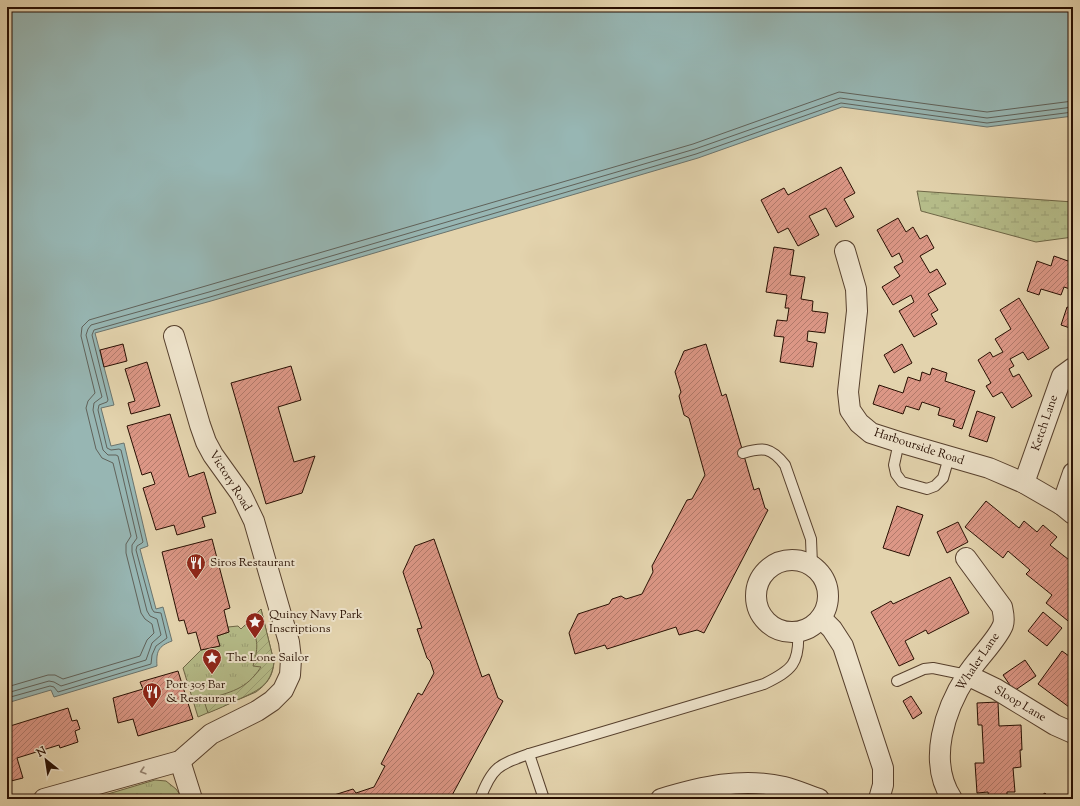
<svg xmlns="http://www.w3.org/2000/svg" width="1080" height="806" font-family="'Sorts Mill Goudy',serif">
<style>
.wetland{fill:url(#wetland-marsh);stroke:#6e6646}
.park{fill:url(#park-tufts);stroke:#6e6646}
.garden{fill:url(#garden-furrows);stroke:#6e6646}
.water{fill:#97b6b3;stroke:#6b736c}
.lines{fill:none;stroke-linecap:round;stroke-linejoin:round}
.shore{stroke:#60625a;stroke-width:1}
.building{fill:url(#building-hatch);stroke:#280f02}
.service-casing{stroke:#57402d;stroke-width:12}
.minor-casing{stroke:#57402d;stroke-width:22}
.service{stroke:#ede2ca;stroke-width:10}
.minor{stroke:#ede2ca;stroke-width:20}
.oneway{stroke:#948370}
.labels{text-anchor:middle;dominant-baseline:central;stroke-width:4;stroke-linejoin:round;paint-order:stroke}
.street-label{font-size:12px;fill:#280f02;stroke:#ede2ca}
.poi-label{font-size:12px;fill:#280f02;stroke:#ede2ca;text-anchor:start}
</style>
<defs>
<pattern id="wetland-marsh" width="20" height="14" patternUnits="userSpaceOnUse"><rect width="20" height="14" fill="#b5bc89"/><path d="M1 5h8M5 5V1M11 12h8M15 12V8" fill="none" stroke="#9ca075"/></pattern>
<pattern id="park-tufts" width="24" height="20" patternUnits="userSpaceOnUse"><rect width="24" height="20" fill="#b5bc89"/><path d="M3 7l-1-3M5 7V3M7 7l1-3M15 17l-1-3M17 17v-4M19 17l1-3" fill="none" stroke="#9ca075"/></pattern>
<pattern id="garden-furrows" width="10" height="10" patternUnits="userSpaceOnUse"><rect width="10" height="10" fill="#b5bc89"/><path d="M-1 1l2-2M0 10L10 0M9 11l2-2" fill="none" stroke="#9ca075"/></pattern>
<pattern id="building-hatch" width="6" height="6" patternUnits="userSpaceOnUse"><rect width="6" height="6" fill="#dc9786"/><path d="M-1 1l2-2M0 6l6-6M5 7l2-2" fill="none" stroke="#b27a6b"/></pattern>
</defs>
<rect width="100%" height="100%" fill="#e3d3ad"/>
<filter id="stains"><feTurbulence type="fractalNoise" baseFrequency=".005" numOctaves="4"/><feColorMatrix values="0 0 0 0 .2 0 0 0 0 .09 0 0 0 0 .02 0 0 0 .5 -.17"/></filter>
<radialGradient id="worn" r=".72"><stop offset=".6" stop-color="#630" stop-opacity="0"/><stop offset="1" stop-color="#630" stop-opacity=".3"/></radialGradient>
<polygon class="wetland" points="917,191 1073,202 1073,237 1036,242 921,211"/>
<g class="park">
<path d="M261 609 274 662C273 676 267 684 256 692L198 717 183 668 201 650 219 646 217 636 229 632 228 627 238 626 241 629Z"/>
<polygon points="155,780 166,781 176,789 183,799 91,799"/>
</g>
<path class="garden" d="M261 609 274 662C271 686 257 691 237 700 227 705 218 709 208 713L205 704 206 700C231 691 245 691 261 667L253 666C258 649 259 640 250 625L246 624Z"/>
<path class="water" d="M7 7H1073V116L987 127 842 107 698 158 211 301 95 333 114 405 101 408 111 446 124 443 148 546 140 549 156 609 163 607 172 641C158 646 156 652 157 666L54 697 51 690 7 703Z"/>
<g class="lines">
<g class="shore">
<polyline points="7,687 48,675 55,675 63,679 140,656 147,640 154,633 152,624 145,619 141,613 126,553 126,544 131,536 113,463 102,458 96,449 86,408 88,401 95,393 81,336 82,327 89,320 693,144 839,92 987,112 1073,101"/>
<polyline points="7,693 49,681 54,682 61,686 146,660 152,643 161,635 157,619 150,616 147,611 132,552 132,545 137,538 118,456 116,455 108,455 103,450 93,410 94,403 102,397 86,335 88,329 91,325 209,292 695,149 840,98 987,118 1073,107"/>
<polyline points="7,698 50,686 54,687 58,692 151,664 152,655 156,646 167,638 161,613 154,612 152,609 136,550 137,546 142,543 143,542 121,450 119,449 111,450 107,448 98,410 99,405 107,402 108,400 92,335 94,330 210,297 696,154 841,103 987,123 1073,112"/>
</g>
</g>
<g class="building">
<polygon points="841,167 855,193 844,199 854,217 836,227 826,208 809,216 819,235 798,246 788,228 778,233 761,200 784,188 788,195"/>
<polygon points="898,218 906,232 913,227 920,239 927,235 934,248 920,256 930,273 937,269 946,284 928,294 938,310 931,314 937,324 914,337 899,311 914,302 911,295 893,305 882,287 900,276 894,267 903,262 899,253 892,257 877,230"/>
<polygon points="774,247 794,250 790,275 805,277 801,299 813,301 812,311 828,313 825,333 808,331 807,341 817,343 813,367 780,362 784,337 774,336 777,320 787,321 789,308 785,308 787,295 766,292"/>
<polygon points="1070,254 1073,255 1073,290 1064,287 1061,295 1041,289 1039,295 1027,291 1037,261 1051,266 1054,256 1068,261"/>
<polygon points="1019,298 1049,348 1028,360 1023,352 1010,359 1014,366 1009,369 1013,377 1019,374 1032,396 1012,408 1002,392 993,397 986,386 991,383 978,360 990,352 993,357 1003,352 995,339 1011,329 1000,310"/>
<polygon points="1067,307 1073,309 1073,329 1061,325"/>
<polygon points="123,344 127,361 104,367 100,350"/>
<polygon points="706,344 722,396 726,394 754,490 759,488 765,508 768,510 704,633 697,630 679,635 676,627 607,649 605,645 575,654 569,633 578,614 609,604 612,599 621,596 626,599 642,594 653,572 652,566 687,500 692,499 705,475 689,418 684,415 679,396 681,392 675,372 684,351"/>
<polygon points="902,344 912,363 894,373 884,355"/>
<polygon points="147,362 160,406 131,414 128,403 135,401 125,369"/>
<polygon points="291,366 301,400 278,407 294,462 315,456 302,493 266,504 231,383"/>
<polygon points="932,368 947,373 945,381 975,391 962,429 953,426 955,420 938,415 940,408 922,402 919,410 906,406 903,414 873,404 879,385 903,393 908,377 920,381 922,372 930,375"/>
<polygon points="977,411 995,417 987,442 969,436"/>
<polygon points="170,414 189,477 204,472 216,513 202,517 205,527 177,535 174,525 156,530 143,488 155,484 151,472 142,475 127,426"/>
<polygon points="986,501 1019,528 1024,521 1037,532 1043,525 1057,537 1050,545 1073,563 1073,566 1069,571 1073,575 1073,625 1046,603 1052,595 1026,574 1030,570 1008,551 1003,558 965,527"/>
<polygon points="897,506 923,515 909,556 883,548"/>
<polygon points="958,522 968,542 947,553 937,532"/>
<polygon points="212,539 230,608 224,610 229,632 217,636 220,646 201,650 196,632 188,634 184,620 179,621 162,552"/>
<polygon points="434,539 482,677 489,674 498,698 503,701 450,799 330,799 331,796 353,789 356,793 374,787 385,766 381,764 418,693 422,695 434,673 430,661 427,658 417,629 422,628 403,572 415,546"/>
<polygon points="950,577 969,613 928,634 926,630 905,641 914,659 899,666 871,612 891,601 893,604"/>
<polygon points="1043,612 1062,628 1047,646 1028,631"/>
<polygon points="1062,651 1073,659 1073,710 1038,684"/>
<polygon points="1025,660 1036,676 1014,691 1003,675"/>
<polygon points="178,671 193,719 138,736 133,719 118,723 113,698 143,689 140,682"/>
<polygon points="911,696 922,713 913,719 903,701"/>
<polygon points="998,702 999,726 1021,725 1022,750 1020,750 1021,767 1013,768 1015,792 1007,792 1007,799 989,799 988,792 977,793 975,763 984,763 982,725 978,725 977,703"/>
<polygon points="68,708 72,721 77,720 80,729 75,731 78,742 60,748 59,745 17,758 23,778 7,782 7,727"/>
<polygon points="1045,793 1050,799 1036,799"/>
</g>
<g class="lines">
<defs>
<g id="service">
<polyline points="899,442 894,465 896,474 902,482 927,489 935,486 943,478 949,457"/>
<path d="M743 453C763 447 771 447 785 465L811 539 812 565"/>
<polyline points="897,681 924,669 933,668 967,675"/>
<path d="M480 799C492 767 498 765 529 754"/>
<path d="M544 799 529 754 764 684C792 670 800 664 798 631"/>
</g>
<g id="minor">
<polyline points="845,251 856,289 857,311 848,392 850,410 859,423 871,433 899,442 989,468 1024,483 1062,505 1073,514"/>
<polyline points="1024,483 1062,376 1073,368"/>
<polyline points="1062,505 1073,473"/>
<circle cx="792" cy="596" r="36"/>
<polyline points="821,618 832,629 843,646 883,768 883,785 879,799"/>
<polyline points="967,675 996,689 1055,725 1073,733"/>
<polyline points="180,761 192,799"/>
<polyline points="44,799 180,761 211,734 257,711 272,701 283,690 290,675 291,659 289,642 254,521 241,494 213,455 206,442 200,425 174,336"/>
<path d="M661 799C701 787 742 777 784 787 796 790 807 795 819 799"/>
<path d="M952 799C927 761 945 709 967 675 976 660 998 639 1003 625 1005 619 1003 612 1002 607L966 558"/>
</g>
</defs>
<use href="#service" class="service-casing"/>
<use href="#minor" class="minor-casing"/>
<use href="#service" class="service"/>
<use href="#minor" class="minor"/>
</g>
<defs><path id="oneway-chevron" d="M-2-3.5L2.5 0L-2 3.5" fill="none" stroke-width="1.6" stroke-linecap="round" stroke-linejoin="round"/></defs>
<use class="oneway" href="#oneway-chevron" transform="translate(143 771) rotate(164)"/>
<defs>
<symbol id="restaurant-pin" viewBox="-11 -11 22 30"><path d="M0 17L-7.5 6A9.5 9.5 0 1 1 7.5 6Z" fill="#8f2418" stroke="#ede2ca"/><path d="M-5-6h1v4h1v-4h1v4h1v-4h1v5L-1.5 .5V6h-2V.5L-5-1ZM5-6V6H3V1.5H1.5Q1.5-4 5-6Z" fill="#fff"/></symbol>
<symbol id="sight-pin" viewBox="-11 -11 22 30"><path d="M0 17L-7.5 6A9.5 9.5 0 1 1 7.5 6Z" fill="#8f2418" stroke="#ede2ca"/><path d="M0-6L1.8-2.2L6-1.7L2.9 1.2L3.7 5.4L0 3.3L-3.7 5.4L-2.9 1.2L-6-1.7L-1.8-2.2Z" fill="#fff"/></symbol>
</defs>
<g fill-rule="evenodd">
<use href="#restaurant-pin" x="185" y="552" width="22" height="30"/>
<use href="#sight-pin" x="244" y="611" width="22" height="30"/>
<use href="#sight-pin" x="201" y="647" width="22" height="30"/>
<use href="#restaurant-pin" x="141" y="681" width="22" height="30"/>
</g>
<g class="labels">
<g class="street-label">
<text transform="translate(1045 423) rotate(-71)">Ketch Lane</text>
<text transform="translate(919 447) rotate(18)">Harbourside Road</text>
<text transform="translate(230 481) rotate(58)">Victory Road</text>
<text transform="translate(978 662) rotate(-56)">Whaler Lane</text>
<text transform="translate(1020 704) rotate(31)">Sloop Lane</text>
</g>
<g class="poi-label">
<text x="210" y="563">Siros Restaurant</text>
<text x="269" y="615">Quincy Navy Park<tspan x="269" dy="14">Inscriptions</tspan></text>
<text x="226" y="658">The Lone Sailor</text>
<text x="166" y="685">Port 305 Bar<tspan x="166" dy="14">&amp; Restaurant</tspan></text>
</g>
</g>
<rect width="1080" height="806" fill="none" stroke="#e3d3ad" stroke-width="24"/>
<rect x="8" y="8" width="1064" height="790" fill="none" stroke="#280f02" stroke-width="2"/>
<rect x="12" y="12" width="1056" height="782" fill="none" stroke="#280f02"/>
<g transform="translate(46 760) rotate(330)" stroke="#ede2ca" stroke-width="3" paint-order="stroke">
<path d="M0-3L7 15L0 10L-7 15Z" fill="#280f02"/>
<text y="-6" font-size="11" font-weight="bold" text-anchor="middle" fill="#280f02">N</text>
</g>
<rect width="100%" height="100%" filter="url(#stains)"/>
<rect width="100%" height="100%" fill="url(#worn)"/>
</svg>
